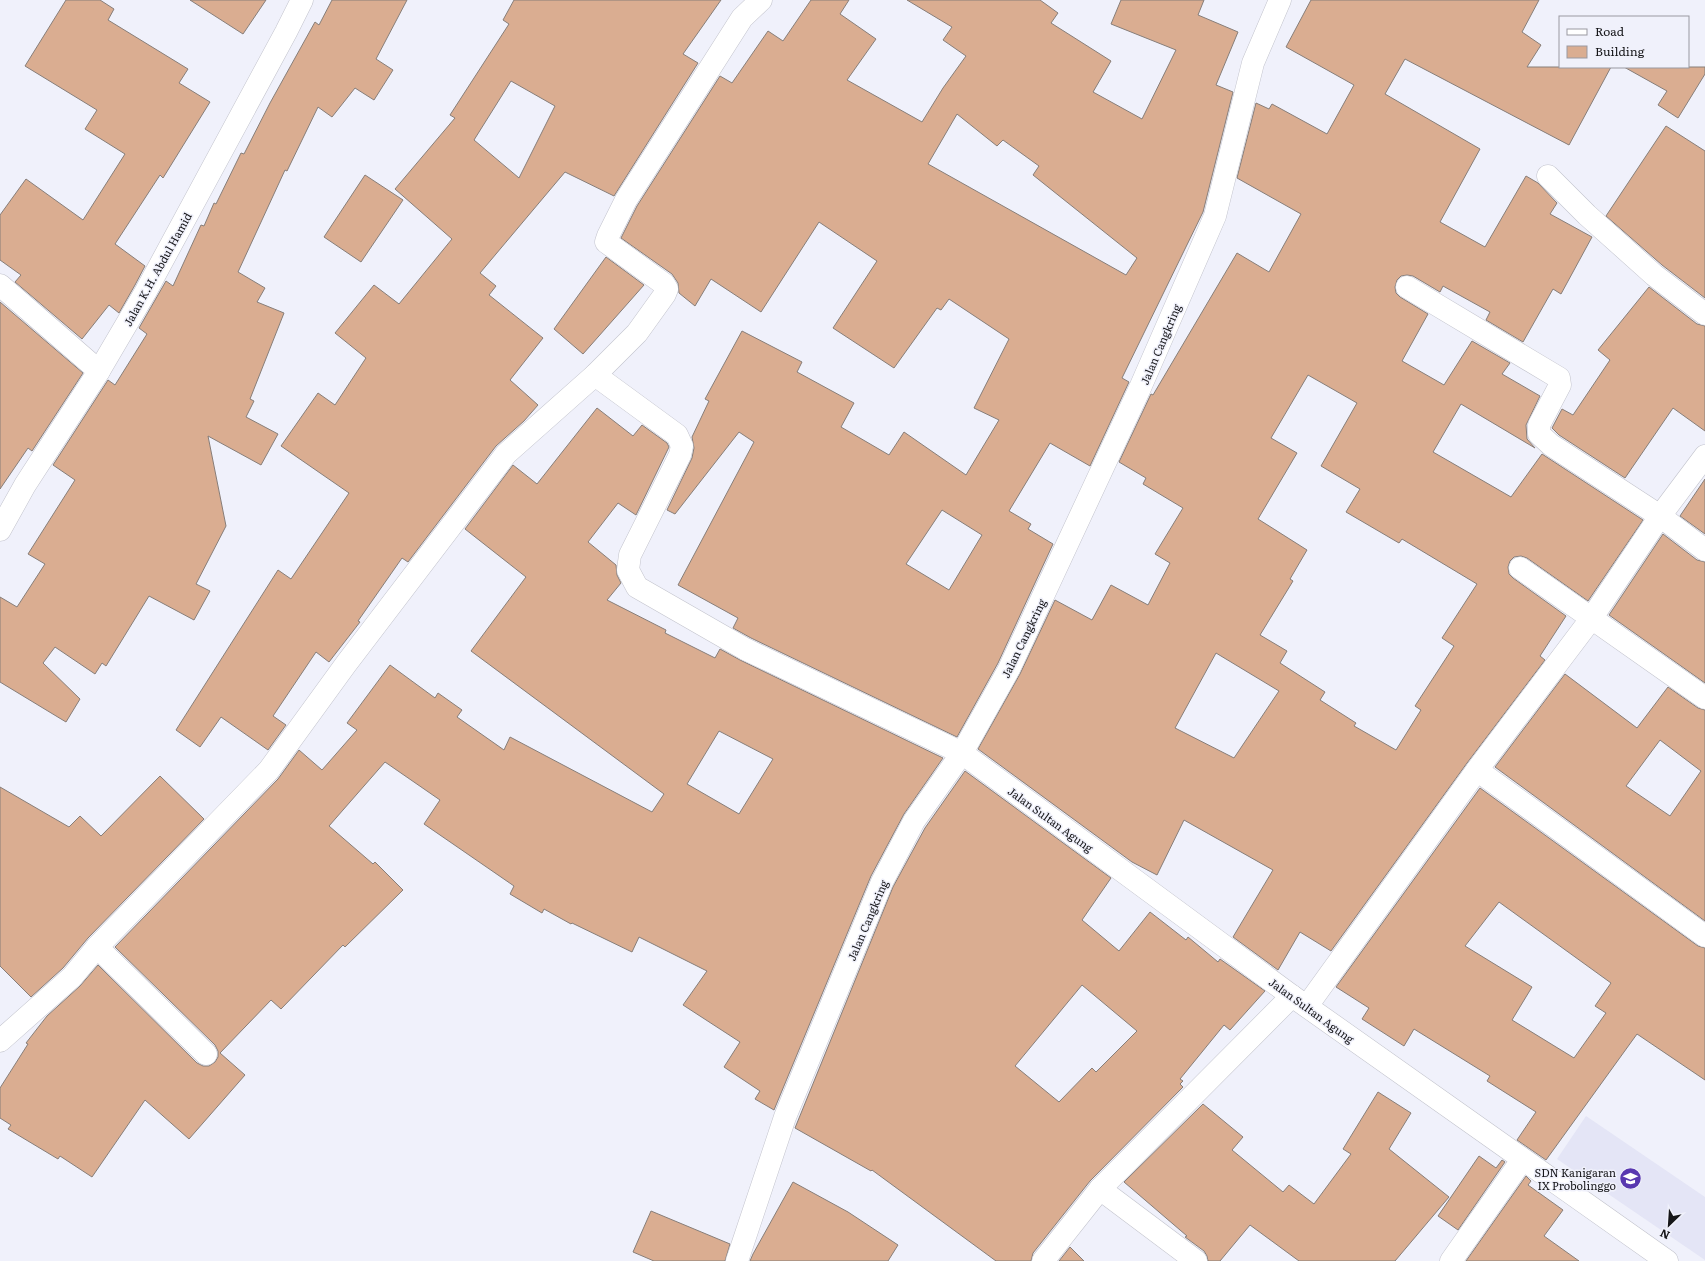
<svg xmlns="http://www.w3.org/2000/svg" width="1705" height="1261" font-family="Literata,serif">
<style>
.built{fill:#e4e5f6}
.building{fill:#daad91;stroke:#877e79;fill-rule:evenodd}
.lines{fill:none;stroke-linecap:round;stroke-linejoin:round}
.minor-casing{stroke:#c2c3cc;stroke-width:23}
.minor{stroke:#fff;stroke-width:22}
.labels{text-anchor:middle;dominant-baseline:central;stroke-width:3;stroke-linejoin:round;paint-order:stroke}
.street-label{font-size:11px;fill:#161619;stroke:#f0f1fb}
.poi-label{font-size:11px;fill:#161619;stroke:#f0f1fb;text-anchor:end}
</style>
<rect width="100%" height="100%" fill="#f0f1fb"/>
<polygon class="built" points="1586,1116 1705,1197 1705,1260 1557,1159"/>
<g class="building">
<polygon points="66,0 100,0 114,9 108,20 188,69 179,83 210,102 163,178 160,175 115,244 145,266 135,285 119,313 109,305 82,339 15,282 21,275 0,260 0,215 26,179 83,220 125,154 85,129 97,110 25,66"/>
<polygon points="190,0 266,0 243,34"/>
<polygon points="332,0 407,0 376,59 393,70 374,100 355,88 332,117 318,107 287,171 285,170 238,272 265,288 257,302 284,313 250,399 254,401 246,417 278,434 261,465 208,436 226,526 196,584 210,591 194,620 149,596 106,666 102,663 95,674 55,647 43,663 80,699 66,722 0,682 0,597 17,607 45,564 28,554 75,480 53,465 108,380 115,385 147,334 139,328 166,281 173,286 201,225 204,226 214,203 216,204 241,153 244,154 270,103 315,22 319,25"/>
<path d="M514 0H721L683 54 698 63 614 196 565 172 480 273 496 286 489 295 543 338 510 380 538 405 524 421 496 446 408 562 402 558 358 621 360 622 329 662 316 652 273 716 286 725 268 750 221 717 200 747 176 730 278 570 291 579 349 493 281 446 318 393 335 405 366 358 335 333 374 285 399 304 452 239 395 189 455 118 450 115 509 24 503 20ZM511 81 555 106 519 178 474 140Z"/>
<path d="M811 0H849L840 14 876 39 847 80 922 122 943 88 966 56 943 40 952 27 907 0H1040L1058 13 1051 23 1111 61 1093 92 1142 119 1176 50 1111 24 1121 0H1204L1198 15 1238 32 1216 85 1233 92 1203 212 1122 378 1129 382 1090 466 1050 443 1009 511 1031 524 1028 529 1053 544 998 663 957 737 751 638 733 628 738 618 678 585 754 442 739 432 675 514 667 510 692 458 694 448 692 437 709 401 705 399 742 331 802 362 797 372 854 403 841 427 889 455 904 432 966 475 999 420 974 408 1009 339 949 299 941 310 937 308 894 368 833 328 877 261 819 222 761 312 711 279 695 306 679 293 678 283 672 274 621 238 637 206 720 76 732 83 768 31 783 41ZM957 114 997 146 1003 140 1039 166 1033 175 1137 258 1126 275 928 164ZM942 510 982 535 949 590 906 564Z"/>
<path d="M1311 0H1539L1522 32 1541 45 1527 67H1611L1569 145 1405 59 1385 94 1480 149 1440 222 1485 247 1526 176 1538 183 1557 203 1550 214 1592 237 1561 294 1553 289 1523 342 1486 320 1490 312 1443 286 1440 292 1413 276 1407 275 1401 276 1397 280 1395 287 1396 293 1400 297 1428 314 1402 361 1444 385 1472 341 1510 363 1502 374 1540 396 1526 425 1527 439 1535 448 1461 404 1433 452 1511 497 1542 454 1643 520 1588 601 1527 558 1521 556 1514 557 1510 561 1508 567 1509 574 1513 578 1566 616 1540 656 1545 660 1467 763 1331 951 1300 932 1278 970 1233 937 1273 870 1184 820 1157 875 1132 862 978 749 1020 674 1055 600 1092 620 1111 585 1148 605 1170 563 1155 554 1183 508 1143 484 1146 478 1119 462 1151 394 1153 395 1237 253 1269 272 1301 214 1237 178 1256 103 1269 109 1272 104 1327 134 1354 85 1286 47ZM1308 375 1357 403 1321 466 1360 489 1346 512 1399 543 1402 539 1477 584 1442 638 1454 646 1415 706 1421 710 1396 750 1354 726 1356 723 1320 700 1325 692 1280 663 1287 651 1260 635 1293 581 1290 579 1307 550 1258 519 1297 453 1271 438ZM1216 653 1279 691 1234 758 1175 728Z"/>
<polygon points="1624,67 1705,67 1705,74 1678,118 1658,105 1667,91"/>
<polygon points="1666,126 1705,151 1705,298 1662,265 1606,216"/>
<polygon points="365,175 403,200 361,262 324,237"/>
<polygon points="606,257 644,285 583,354 554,329"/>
<polygon points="1649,287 1697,324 1705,326 1705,431 1673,408 1625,478 1559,435 1552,428 1562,409 1573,415 1610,360 1598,350"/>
<polygon points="0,302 83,373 32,451 28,448 0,489"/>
<path d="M597 408 633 436 642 425 667 443 669 447 636 515 618 503 588 542 616 565 617 575 621 583 607 600 666 630 665 633 715 658 720 649 740 660 943 758 904 814 871 876 774 1110 755 1099 760 1091 724 1067 740 1042 683 1005 707 971 639 937 632 952 572 923 571 924 544 909 542 913 510 894 514 886 424 824 440 800 385 762 329 826 373 864 375 862 403 890 345 947 343 945 281 1009 271 1000 220 1053 245 1075 189 1139 145 1100 92 1177 60 1156 58 1159 8 1129 11 1125 0 1118V1088L28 1044 26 1043 47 1016 80 986 98 965 197 1063 203 1066H209L215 1062 218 1057V1051L215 1045 115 947 278 779 299 750 322 770 357 730 347 723 390 665 435 698 438 693 462 710 457 717 504 750 510 737 652 812 664 794 471 651 526 577 465 529 513 465 537 484ZM719 731 773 759 739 814 687 784Z"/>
<polygon points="1705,479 1705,534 1680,516"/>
<polygon points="1663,534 1697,560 1705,562 1705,683 1609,615"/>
<path d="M1565 674 1637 728 1668 687 1698 708 1705 710V921L1495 767ZM1660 740 1701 771 1670 816 1626 786Z"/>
<path d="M965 771 1111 878 1082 920 1119 951 1150 912 1186 940 1188 937 1218 962 1220 959 1265 991 1230 1030 1224 1025 1180 1079 1183 1081 1180 1084 1183 1087 1090 1181 1033 1253 1031 1261H996L872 1170 871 1171 795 1128 893 887 925 828ZM1082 985 1137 1031 1096 1072 1092 1068 1059 1102 1015 1066Z"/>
<polygon points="160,776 204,819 88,938 63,968 31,997 0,966 0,787 69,827 80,816 101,836"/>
<path d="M1480 788 1698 946 1705 948V1080L1637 1034 1546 1160 1517 1140 1536 1112 1487 1081 1490 1076 1414 1029 1404 1046 1362 1019 1369 1008 1336 987ZM1499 902 1611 983 1595 1006 1606 1013 1574 1058 1512 1020 1532 987 1465 946Z"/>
<polygon points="1378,1092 1411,1113 1389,1149 1449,1197 1395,1261 1299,1261 1250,1225 1220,1261 1208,1261 1207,1256 1204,1251 1185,1237 1187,1236 1124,1182 1203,1104 1243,1137 1232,1150 1283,1192 1289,1185 1314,1204 1351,1154 1343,1149"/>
<polygon points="1479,1156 1496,1168 1502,1160 1505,1162 1458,1230 1438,1216"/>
<polygon points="1526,1176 1531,1181 1528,1185 1563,1210 1544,1236 1579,1261 1466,1261"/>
<polygon points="793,1182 848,1212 898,1245 888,1261 750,1261 753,1254"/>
<polygon points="651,1211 730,1244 725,1261 654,1261 633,1252"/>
<polygon points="1070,1247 1084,1261 1059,1261"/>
</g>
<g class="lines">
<defs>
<g id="minor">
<polyline points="1548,176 1587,215 1654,275 1705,314"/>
<polyline points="0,285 99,371"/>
<polyline points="1407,287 1559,378 1560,385 1539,425 1539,434 1551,445 1660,516 1705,550"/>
<polyline points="595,375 637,333 665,294 667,289 664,284 606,242 608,236 626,200 742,18 761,0"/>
<polyline points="0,530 25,485 99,371 146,291 286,32 302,0"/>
<polyline points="1520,568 1705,698"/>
<polyline points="1477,770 1705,936"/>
<polyline points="97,947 206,1054"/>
<polyline points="1307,1006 1477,770 1591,619 1660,516 1705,456"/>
<polyline points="0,1041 72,977 97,947 269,770 346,664 506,454 595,375 677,435 682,446 680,455 630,555 628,570 637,587 745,649 962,753 1292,996 1667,1261"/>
<polyline points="1100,1189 1196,1261"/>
<polyline points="737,1261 785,1117 882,882 914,821 962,753 1009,669 1140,388 1215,216 1253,63 1280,0"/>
<polyline points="1043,1261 1100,1189 1292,996"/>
<polyline points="1451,1261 1522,1160"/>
</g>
</defs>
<use href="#minor" class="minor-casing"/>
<use href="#minor" class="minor"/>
</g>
<defs>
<symbol id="school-disc" viewBox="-11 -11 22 22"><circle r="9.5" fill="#5938b0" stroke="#f0f1fb"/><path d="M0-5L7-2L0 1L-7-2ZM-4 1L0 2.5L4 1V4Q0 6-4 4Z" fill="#fff"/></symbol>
</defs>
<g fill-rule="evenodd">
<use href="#school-disc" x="1618" y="1166" width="25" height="25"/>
</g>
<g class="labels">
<g class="street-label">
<text transform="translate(157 269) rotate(-61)">Jalan K.H. Abdul Hamid</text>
<text transform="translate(1160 344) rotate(-67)">Jalan Cangkring</text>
<text transform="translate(1023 638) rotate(-64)">Jalan Cangkring</text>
<text transform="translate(1051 819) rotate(36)">Jalan Sultan Agung</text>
<text transform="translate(867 920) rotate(-67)">Jalan Cangkring</text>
<text transform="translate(1312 1010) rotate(36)">Jalan Sultan Agung</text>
</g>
<g class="poi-label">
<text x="1616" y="1172">SDN Kanigaran<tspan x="1616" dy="13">IX Probolinggo</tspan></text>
</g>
</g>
<rect x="1559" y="16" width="130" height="52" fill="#f0f1fb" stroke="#9999a1"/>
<rect x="1567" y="29" width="20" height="6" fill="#ffffff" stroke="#9999a1"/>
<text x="1595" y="36" font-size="12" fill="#161619">Road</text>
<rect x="1567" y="46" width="20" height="12" fill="#daad91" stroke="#9999a1"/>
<text x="1595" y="56" font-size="12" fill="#161619">Building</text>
<g transform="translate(1669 1225) rotate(205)" stroke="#f0f1fb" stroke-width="3" paint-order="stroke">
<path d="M0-3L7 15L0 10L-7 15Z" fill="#161619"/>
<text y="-6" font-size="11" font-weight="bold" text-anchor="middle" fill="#161619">N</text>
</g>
</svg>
